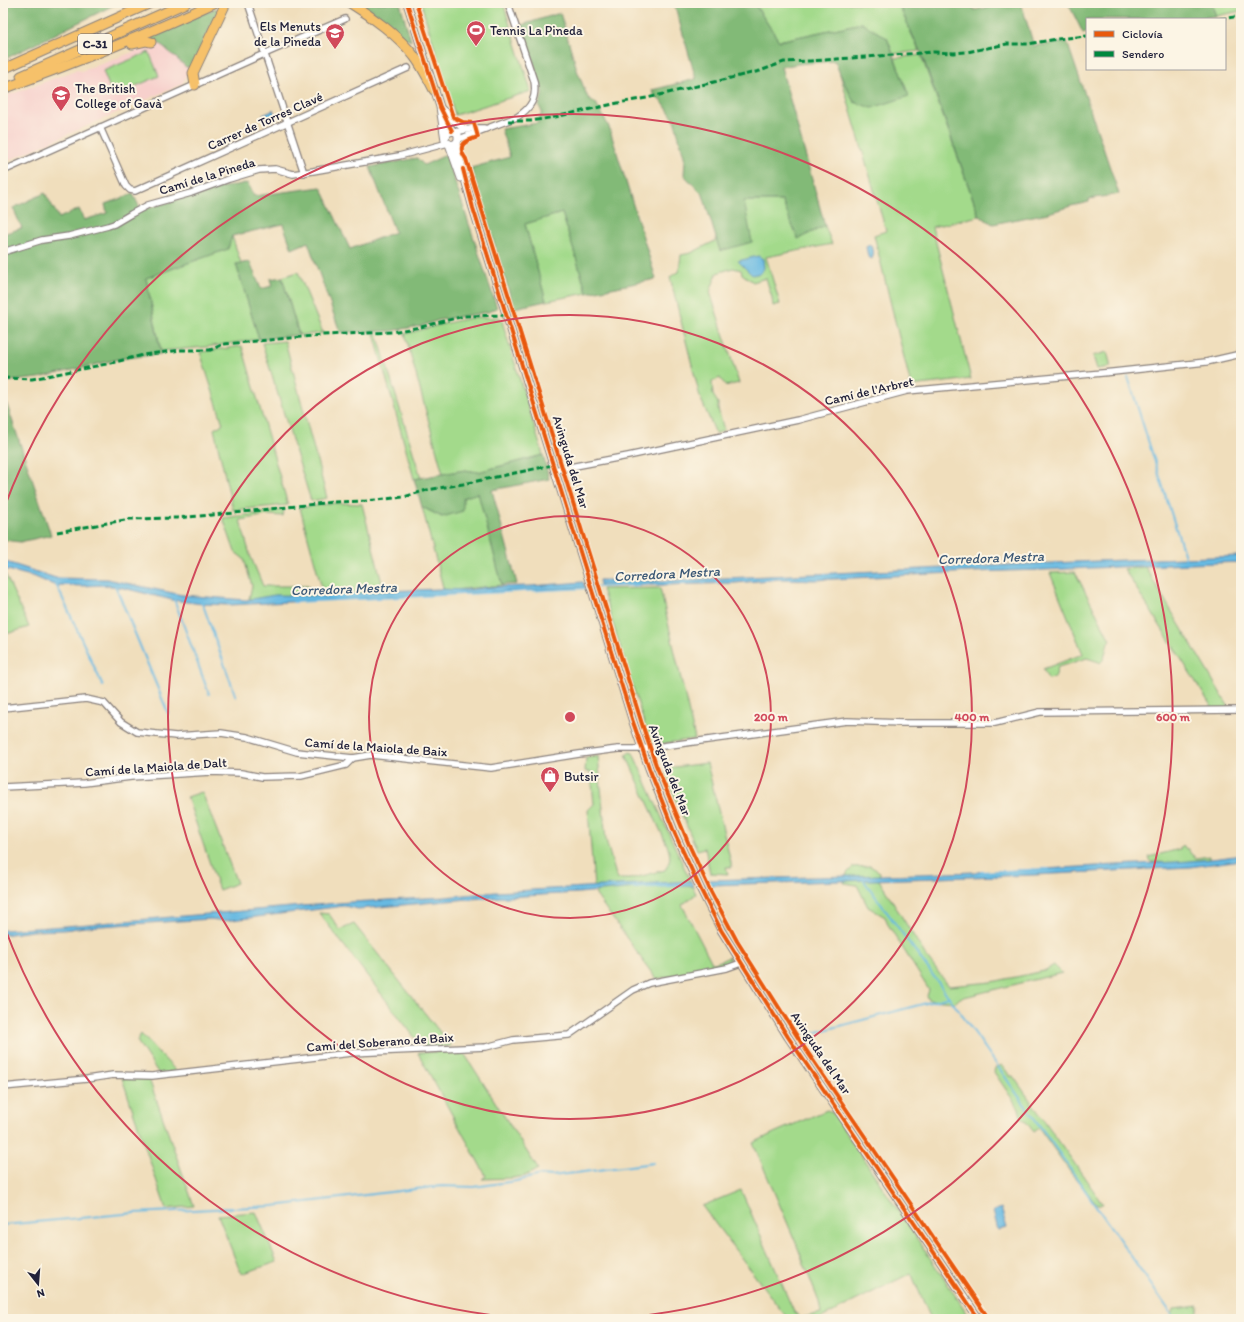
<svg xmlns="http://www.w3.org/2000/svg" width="1244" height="1322" font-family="Itim,sans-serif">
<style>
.built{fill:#f7d0cc}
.green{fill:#a3da8b;stroke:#627e63}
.forest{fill:#82ba77;stroke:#526e59}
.water{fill:#66b9e2;stroke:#446e8e}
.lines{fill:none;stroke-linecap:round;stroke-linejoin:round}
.stream{stroke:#66b9e2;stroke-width:2}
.minor-casing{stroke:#89807c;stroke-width:8}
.tertiary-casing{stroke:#89807c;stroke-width:9}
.trunk-casing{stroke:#89807c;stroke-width:11}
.minor{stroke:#fff;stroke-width:5.5}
.tertiary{stroke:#fff;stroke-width:7}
.trunk{stroke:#f6c16b;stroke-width:9}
.quiet{stroke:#00873e;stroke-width:3;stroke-dasharray:6 3;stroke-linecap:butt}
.cycleway-casing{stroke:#fcf5e5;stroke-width:6}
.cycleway{stroke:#e8590c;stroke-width:4}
.ring{fill:none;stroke:#d1495b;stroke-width:2}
.labels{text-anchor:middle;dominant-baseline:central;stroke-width:4;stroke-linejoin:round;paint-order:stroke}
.shield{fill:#fcf5e5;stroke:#63616e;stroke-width:1}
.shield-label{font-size:12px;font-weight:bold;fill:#22223b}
.poi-label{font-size:13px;fill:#22223b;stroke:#fcf5e5;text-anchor:start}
.street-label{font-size:13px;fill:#22223b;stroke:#fcf5e5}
.water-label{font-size:14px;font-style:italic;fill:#3a5775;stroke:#fcf5e5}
.centre{fill:#d1495b;stroke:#fcf5e5;stroke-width:2}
.ring-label{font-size:12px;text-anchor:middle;font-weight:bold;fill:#d1495b;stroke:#fcf5e5;stroke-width:4;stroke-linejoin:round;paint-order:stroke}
</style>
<rect width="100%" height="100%" fill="#fcf5e5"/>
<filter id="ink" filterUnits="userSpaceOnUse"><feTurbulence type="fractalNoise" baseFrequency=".025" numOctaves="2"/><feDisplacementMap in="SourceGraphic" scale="8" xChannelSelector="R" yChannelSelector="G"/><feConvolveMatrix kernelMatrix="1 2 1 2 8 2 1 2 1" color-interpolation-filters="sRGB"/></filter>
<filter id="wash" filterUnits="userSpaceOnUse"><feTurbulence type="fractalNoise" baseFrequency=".012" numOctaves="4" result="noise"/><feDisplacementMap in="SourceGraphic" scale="16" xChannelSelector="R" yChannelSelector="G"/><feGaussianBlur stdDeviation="0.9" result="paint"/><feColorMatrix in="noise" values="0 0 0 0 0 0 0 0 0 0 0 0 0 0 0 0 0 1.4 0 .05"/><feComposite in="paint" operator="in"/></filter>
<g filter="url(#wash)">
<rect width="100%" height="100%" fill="#f0debc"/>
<polygon class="built" points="155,44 192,51 197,54 182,84 3,163 3,97 77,70 82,71"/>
<g class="green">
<polygon points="421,3 503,3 531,91 455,115"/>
<polygon points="754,3 898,3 919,51 893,54 887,38 862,23 779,41"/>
<polygon points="1211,3 1241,3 1241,11 1216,16"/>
<polygon points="149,52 159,76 113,96 103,71"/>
<polygon points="921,55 979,216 932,227 971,379 911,386 874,235 886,231 840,74 854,102 908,96 895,58"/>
<polygon points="744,201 782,201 798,238 825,226 832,244 766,257 780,304 773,306 772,298 766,278 753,282 742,274 741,270 733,268 717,273 710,292 739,383 726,386 720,378 712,382 713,395 718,403 718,409 724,430 716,434 700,397 670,277 679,271 681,255 691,253 717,240 720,251"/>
<polygon points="562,213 587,293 546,301 525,224"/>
<polygon points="232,236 241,263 236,264 259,339 206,347 161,351 146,278 227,249"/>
<polygon points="298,272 323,333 299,335 282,277"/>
<path d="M476 317 501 318 543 455 478 472 465 470 443 474 405 334C429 328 452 321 476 317Z"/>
<polygon points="374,334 377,334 421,478 414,479"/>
<polygon points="285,341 327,498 311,501 262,343"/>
<polygon points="242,346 288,505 233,510 214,429 223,424 200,352"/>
<polygon points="1107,352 1110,363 1110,367 1097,369 1093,356"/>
<polygon points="478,492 502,585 444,591 422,507 442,517 463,498"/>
<polygon points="334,503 362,504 384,591 324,596 300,508"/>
<polygon points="284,510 283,516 268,515 240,520 250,555 263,586 308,586 316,596 301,599 249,599 252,586 244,559 235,552 223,518"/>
<polygon points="1145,567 1230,709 1213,709 1124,569"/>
<polygon points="3,569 29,627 3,635"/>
<polygon points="1075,572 1110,640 1108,642 1104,659 1100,663 1099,662 1087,658 1058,667 1055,678 1048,679 1043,669 1083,654 1050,573"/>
<polygon points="660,588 695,739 651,745 602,589"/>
<path d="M630 752 633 753 696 894 682 905 712 963H716L729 957 730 965 656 979 596 895 594 886 588 810 594 804 591 773 585 771 586 758 598 756 606 840 617 879H630L665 870C671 860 671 857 667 845L626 755Z"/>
<polygon points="707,763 732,867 726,867 728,874 710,873 705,848 697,850 664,772 668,771 667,768"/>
<polygon points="202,792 237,883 219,890 187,797"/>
<polygon points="1183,845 1186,849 1188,849 1191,854 1196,858 1209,856 1209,859 1176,863 1151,862 1149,857 1180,849"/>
<polygon points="870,866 880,872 879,880 928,959 949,986 992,982 1044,971 1054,965 1062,973 960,998 956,1002 929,1000 927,996 929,990 889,926 885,917 868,907 857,885 844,883 847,873 853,867"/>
<polygon points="319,913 329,914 340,930 354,924 451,1046 422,1047"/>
<polygon points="141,1034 176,1071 159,1074 137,1041"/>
<polygon points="462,1050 538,1169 525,1176 512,1178 482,1179 486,1176 418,1053"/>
<polygon points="1002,1065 1010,1076 1013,1076 1103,1204 1097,1204 1071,1173 1039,1128 1034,1132 1021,1116 1019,1109 994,1072 995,1068"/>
<polygon points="122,1078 149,1079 194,1206 166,1209 165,1206"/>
<polygon points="827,1110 832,1112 971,1319 931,1319 911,1273 819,1319 785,1319 785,1315 780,1309 702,1206 741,1190 794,1312 801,1318 821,1313 819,1302 796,1243 753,1143 776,1132"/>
<polygon points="256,1212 277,1262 241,1274 218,1215"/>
<polygon points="1199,1306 1197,1316 1193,1319 1171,1319 1174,1309"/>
</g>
<g class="forest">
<polygon points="3,3 118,3 3,60"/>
<polygon points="358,3 400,3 411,41 399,35"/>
<polygon points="674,3 754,3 779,41 862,23 887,38 909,96 872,108 854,102 840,74 835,61 797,64 781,67 825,226 798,239 782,201 744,201 752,242 720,251 703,195 684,175 685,160 674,119 663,103 653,94 652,90 696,79"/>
<polygon points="898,3 970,3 974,10 1012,3 1021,3 1034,46 1067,42 1119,194 1089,199 1089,202 1071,206 1048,213 993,224 979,216 923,58"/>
<polygon points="1068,3 1211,3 1216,16 1193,19 1087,19 1087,33 1083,33"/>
<polygon points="216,8 218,11 191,68 186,67 164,47 150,37"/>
<polygon points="560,13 578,73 588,98 596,103 609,127 656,279 587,293 562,213 525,224 546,301 514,308 471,168 510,157 501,129 538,123 542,112 539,106 543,93 522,25"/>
<polygon points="446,155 497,308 488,312 439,320 421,326 390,331 340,332 308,242 292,249 283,224 232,236 228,249 146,278 161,354 119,359 39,378 3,382 3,234 22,228 13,208 45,193 59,218 79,209 84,220 107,213 105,204 133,194 141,210 219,188 247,183 254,196 321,187 350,249 395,232 370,167 417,158 424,165"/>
<polygon points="250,262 261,289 272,286 270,279 282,277 299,335 259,339 236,264"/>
<polygon points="3,393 51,535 20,542 3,540"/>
<polygon points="543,455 549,479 492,490 517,584 502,585 478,493 463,498 463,511 442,517 422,507 414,479 465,470 478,472"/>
</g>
<g class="water">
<polygon points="273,109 275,115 265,120 263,115 272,111"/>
<path d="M869 245C875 248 874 254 872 259L868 257 866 247Z"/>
<polygon points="758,256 763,259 764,268 761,273 752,275 738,261"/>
<polygon points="1241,556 1241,562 1042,570 971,572 814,580 781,579 735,583 664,585 600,585 599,580 659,581 1097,561"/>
<polygon points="3,561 56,578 107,579 182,595 246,600 275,595 324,596 384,591 440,589 467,590 491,587 531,586 583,582 585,587 230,605 202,604 172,600 119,587 104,585 81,586 62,585 56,586 35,577 4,569"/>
<path d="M1241 855V860L1190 867 1034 875 710 885 707 880C837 876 967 874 1097 866 1145 863 1193 863 1241 855Z"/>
<polygon points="691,881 693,886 648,887 578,893 469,899 358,909 344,906 224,921 210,919 85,927 63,930 32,931 3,935 3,930 65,926 350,902 445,897 496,892"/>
<polygon points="1001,1208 1007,1228 998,1230 993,1211"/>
</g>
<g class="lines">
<g class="stream">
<polyline points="1128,377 1186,560"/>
<polyline points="56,584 103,686"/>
<polyline points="115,585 168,713"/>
<polyline points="593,587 638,585"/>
<polyline points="174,599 209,694"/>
<polyline points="202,602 236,697"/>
<polyline points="293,602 588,588"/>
<polyline points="981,872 1049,869"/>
<polyline points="862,878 967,1022 1017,1094 1064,1160 1175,1319"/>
<polyline points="701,885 711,884"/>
<polyline points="633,888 671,886"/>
<polyline points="806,1035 949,997"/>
<polyline points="3,1225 135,1213 273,1206 441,1186 474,1187 516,1181 541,1175 552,1176 653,1163"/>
</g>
</g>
</g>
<g filter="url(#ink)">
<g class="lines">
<defs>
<g id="minor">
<polyline points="248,3 304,173"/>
<path d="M441 108C452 117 453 124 468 130"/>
<polyline points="100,127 126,186 130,190 135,191 408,68"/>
<polyline points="455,132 475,128 484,128"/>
<path d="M459 139 517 117C531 108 537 98 534 81L508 3"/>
<polyline points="3,171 255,58 345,19"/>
<polyline points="3,252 42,240 69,236 108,226 114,224 131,214 148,205 191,193 229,179 259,170 275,169 293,174 313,171 399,156 448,143"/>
<polyline points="554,470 628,456 798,420 907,391 1113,372 1206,362 1241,354"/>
<polyline points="3,708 86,699 104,703 121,722 137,732 176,736 221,733 247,737 297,752 353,758 371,755 491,768 579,754 618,749 641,749 847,721 902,723 995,723 1040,712 1241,710"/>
<polyline points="3,787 84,783 131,777 210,772 241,773 262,777 301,776 346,765 353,758"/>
<polyline points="3,1087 87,1079 113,1075 152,1076 351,1053 486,1047 513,1040 569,1035 633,990 649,983 727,968 741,963"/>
</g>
<g id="tertiary">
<path d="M407 3 440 107 445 140C449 146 455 146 458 140V134L454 131 449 132 445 137"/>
<polyline points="443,114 452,131"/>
<polyline points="457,143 458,154 473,208 633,722 649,768 675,834 701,890 721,930 788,1037 979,1319"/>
<polyline points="449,144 461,178"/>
</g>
<g id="trunk">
<path d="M350 3C370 15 400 37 414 56 422 66 428 79 434 90"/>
<polyline points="132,44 146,41 151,42"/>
<polyline points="3,69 151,3"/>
<polyline points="21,76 186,3"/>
<polyline points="195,85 193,73 226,3"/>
<path d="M3 89C75 63 145 35 214 3"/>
</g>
</defs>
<use href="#minor" class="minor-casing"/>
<use href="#tertiary" class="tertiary-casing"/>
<use href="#trunk" class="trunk-casing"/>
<use href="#minor" class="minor"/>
<use href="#tertiary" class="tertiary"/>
<use href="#trunk" class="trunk"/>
<g class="quiet">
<polyline points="1220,19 1241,16"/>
<polyline points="508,121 531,121 555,117 618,103 647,98 760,71 784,62 810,61 934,52 954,53 967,52 1007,44 1028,44 1057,39 1087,36"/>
<polyline points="3,378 32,379 111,363 143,355 180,350 210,350 224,344 323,335 392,332 421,327 464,316 506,315"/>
<polyline points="57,532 130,519 177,518 225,514 333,502 366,501 404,497 427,490 463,484 553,465"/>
</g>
<defs>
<g id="cycleway">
<polyline points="407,3 440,107 452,131"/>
<path d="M416 3 453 117 463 122 474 123 478 137C465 141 456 145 466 159L642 724 656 765 690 847 710 890 737 941 802 1044 989 1319"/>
<polyline points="463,169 473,208 633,722 649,768 675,834 701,890 721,930 788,1037 979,1319"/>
</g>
</defs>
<use href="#cycleway" class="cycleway-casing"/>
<use href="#cycleway" class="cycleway"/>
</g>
</g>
<g class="ring">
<circle cx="570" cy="717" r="201"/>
<circle cx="570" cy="717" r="402"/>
<path d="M533 1319A603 603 0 0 1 3 923M3 511A603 603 0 1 1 607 1319"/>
</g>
<defs>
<symbol id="stadium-pin" viewBox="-11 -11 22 30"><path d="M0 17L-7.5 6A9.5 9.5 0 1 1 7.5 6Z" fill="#d1495b" stroke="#fcf5e5"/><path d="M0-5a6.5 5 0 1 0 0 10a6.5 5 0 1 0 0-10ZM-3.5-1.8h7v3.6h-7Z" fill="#fff"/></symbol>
<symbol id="school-pin" viewBox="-11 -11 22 30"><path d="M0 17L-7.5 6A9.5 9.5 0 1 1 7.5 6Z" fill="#d1495b" stroke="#fcf5e5"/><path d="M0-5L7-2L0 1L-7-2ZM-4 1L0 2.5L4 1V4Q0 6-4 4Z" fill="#fff"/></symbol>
<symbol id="university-pin" viewBox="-11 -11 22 30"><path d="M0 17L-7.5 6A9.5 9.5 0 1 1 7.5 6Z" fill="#d1495b" stroke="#fcf5e5"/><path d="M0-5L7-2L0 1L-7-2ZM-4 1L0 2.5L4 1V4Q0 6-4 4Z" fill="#fff"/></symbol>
<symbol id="shop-pin" viewBox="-11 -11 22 30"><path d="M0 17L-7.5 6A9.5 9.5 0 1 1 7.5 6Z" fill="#d1495b" stroke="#fcf5e5"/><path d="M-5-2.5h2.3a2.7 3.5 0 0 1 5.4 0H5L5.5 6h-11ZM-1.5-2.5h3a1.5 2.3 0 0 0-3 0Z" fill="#fff"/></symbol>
</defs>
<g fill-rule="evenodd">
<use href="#stadium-pin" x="465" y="19" width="22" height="30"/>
<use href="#school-pin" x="324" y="22" width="22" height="30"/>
<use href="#university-pin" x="50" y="84" width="22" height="30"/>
<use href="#shop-pin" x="539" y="765" width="22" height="30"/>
</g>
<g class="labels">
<rect class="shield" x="78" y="34" width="34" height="20" rx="3"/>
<g class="shield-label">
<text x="95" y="44">C-31</text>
</g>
<g class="poi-label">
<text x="321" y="26" text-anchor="end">Els Menuts<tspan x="321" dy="15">de la Pineda</tspan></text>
<text x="490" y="30">Tennis La Pineda</text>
<text x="75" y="88">The British<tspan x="75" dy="15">College of Gavà</tspan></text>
<text x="564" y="776">Butsir</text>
</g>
<g class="street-label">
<text transform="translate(265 121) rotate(-24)">Carrer de Torres Clavé</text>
<text transform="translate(207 176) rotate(-17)">Camí de la Pineda</text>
<text transform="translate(869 391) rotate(-13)">Camí de l'Arbret</text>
<text transform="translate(571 462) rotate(73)">Avinguda del Mar</text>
<text transform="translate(376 747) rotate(4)">Camí de la Maiola de Baix</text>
<text transform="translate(156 767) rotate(-4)">Camí de la Maiola de Dalt</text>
<text transform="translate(670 770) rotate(69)">Avinguda del Mar</text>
<text transform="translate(380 1042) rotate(-4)">Camí del Soberano de Baix</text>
<text transform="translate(821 1053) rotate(56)">Avinguda del Mar</text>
</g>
<g class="water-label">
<text transform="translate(991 558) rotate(-2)">Corredora Mestra</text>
<text transform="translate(667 574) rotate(-3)">Corredora Mestra</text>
<text transform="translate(344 589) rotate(-2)">Corredora Mestra</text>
</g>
</g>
<circle cx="570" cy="717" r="6" class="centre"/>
<g class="ring-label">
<text x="771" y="721">200 m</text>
<text x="972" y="721">400 m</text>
<text x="1173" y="721">600 m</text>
</g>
<rect width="1244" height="1322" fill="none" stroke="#fcf5e5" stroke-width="16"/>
<rect x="1086" y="18" width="140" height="52" fill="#fcf5e5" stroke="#a5a1a1"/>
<rect x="1094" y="31" width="20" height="6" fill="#e8590c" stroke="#a5a1a1"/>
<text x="1122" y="38" font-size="12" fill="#22223b">Ciclovía</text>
<rect x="1094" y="51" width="20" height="6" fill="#00873e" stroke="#a5a1a1"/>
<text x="1122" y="58" font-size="12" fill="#22223b">Sendero</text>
<g transform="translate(38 1284) rotate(163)" stroke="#fcf5e5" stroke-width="3" paint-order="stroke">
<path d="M0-3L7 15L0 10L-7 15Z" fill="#22223b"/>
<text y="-6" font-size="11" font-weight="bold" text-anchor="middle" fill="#22223b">N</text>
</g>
</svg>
